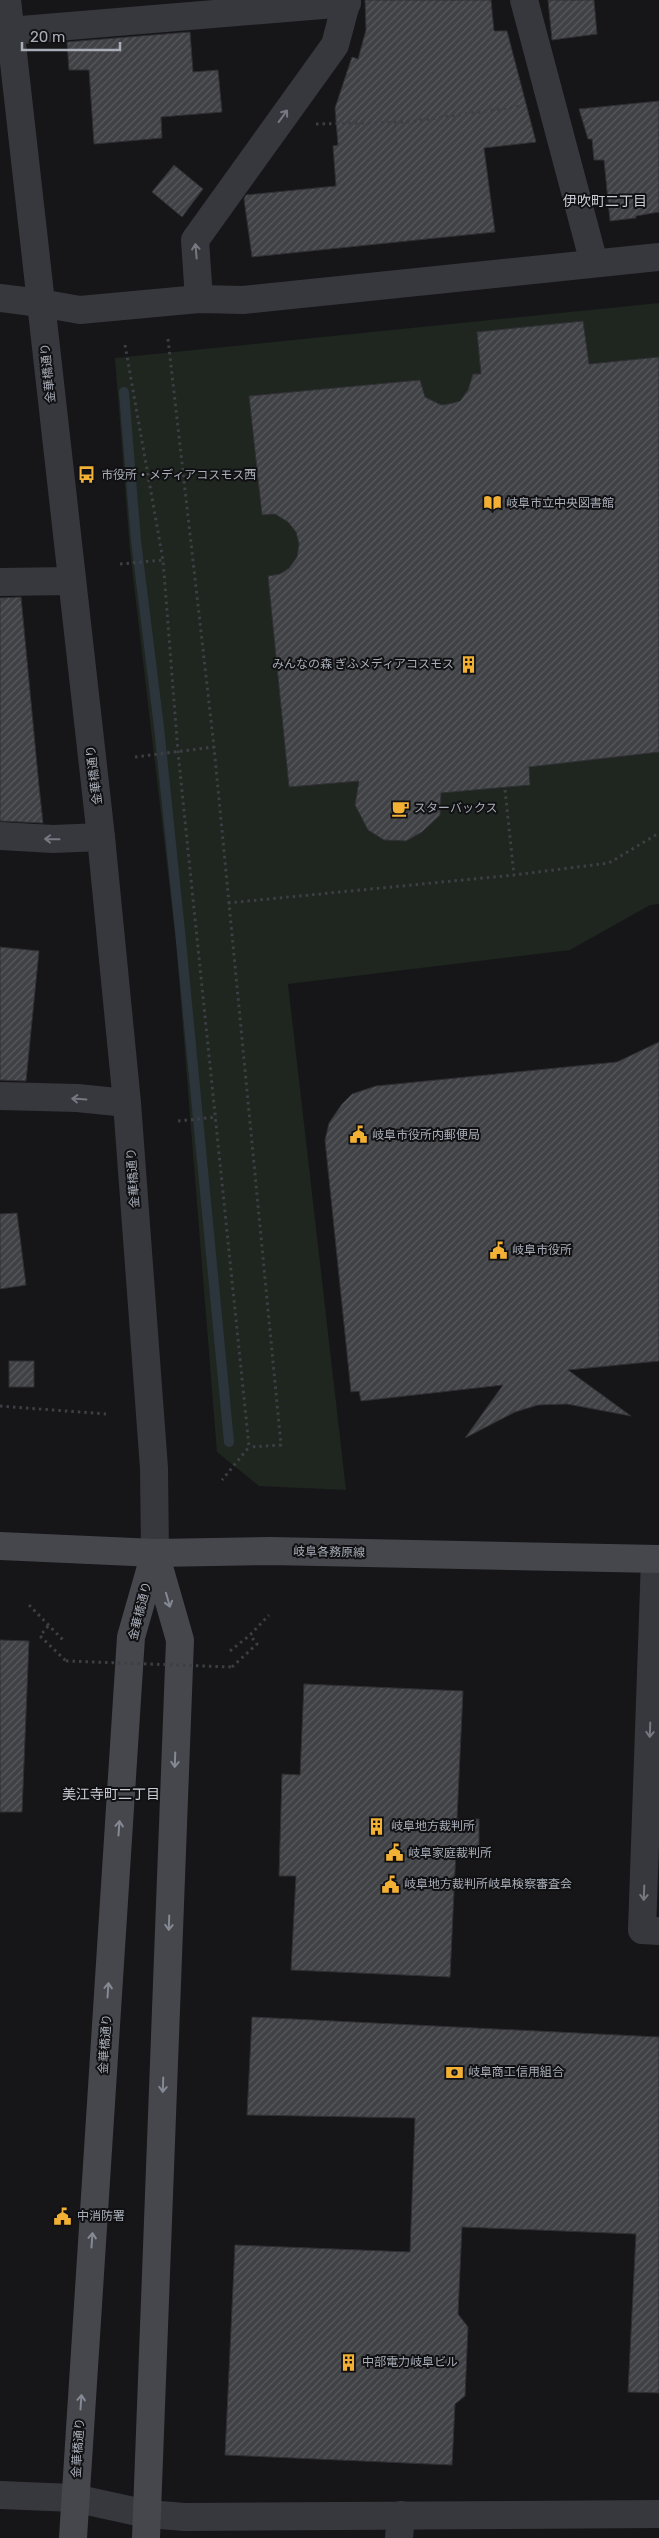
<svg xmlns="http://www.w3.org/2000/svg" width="659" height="2538" font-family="Rubik,'Noto Sans JP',sans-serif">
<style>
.green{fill:#1e261f}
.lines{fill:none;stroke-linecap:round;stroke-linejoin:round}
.stream{stroke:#2c353c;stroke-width:10}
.building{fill:url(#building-hatch);stroke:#303034}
.path{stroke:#3d3f44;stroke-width:3;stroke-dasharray:2.5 4;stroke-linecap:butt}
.minor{stroke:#37383d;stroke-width:28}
.tertiary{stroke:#37383d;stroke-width:28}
.secondary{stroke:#45474d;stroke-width:28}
.path-bridge{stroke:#3d3f44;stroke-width:3;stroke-dasharray:2.5 4;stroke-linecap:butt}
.oneway{stroke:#757881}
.oneway2{stroke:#858993}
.labels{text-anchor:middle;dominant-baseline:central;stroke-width:4;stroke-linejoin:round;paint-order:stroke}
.street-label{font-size:12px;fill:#a8adb8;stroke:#111113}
.poi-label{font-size:12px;fill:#a8adb8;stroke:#111113;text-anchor:start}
.neighbourhood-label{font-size:14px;fill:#c9ccd4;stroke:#111113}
</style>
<defs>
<pattern id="building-hatch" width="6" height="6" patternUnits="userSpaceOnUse" patternTransform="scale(1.25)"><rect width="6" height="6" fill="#404145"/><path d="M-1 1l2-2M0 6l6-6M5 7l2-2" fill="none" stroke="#595a5e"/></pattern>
</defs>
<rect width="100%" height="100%" fill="#161618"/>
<polygon class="green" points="659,303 659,904 650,905 570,950 288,984 346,1490 259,1486 217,1452 176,941 130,551 115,358"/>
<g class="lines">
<polyline class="stream" points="124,392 136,541 159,727 181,941 229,1442"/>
</g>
<g class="building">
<polygon points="365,0 491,0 494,31 507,31 536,142 484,148 495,232 252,257 244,199 246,195 336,186 333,146 338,145 335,108 352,57 358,59 366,30"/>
<polygon points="548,0 594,0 597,34 552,40"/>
<polygon points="190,32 193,72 218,70 222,112 161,117 162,138 94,144 89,70 69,70 67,42"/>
<polygon points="659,101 659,212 636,216 636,218 610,221 604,160 594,160 592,139 588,139 579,109"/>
<polygon points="174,165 203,189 182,217 152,192"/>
<polygon points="583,321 589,364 659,357 659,752 529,767 530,785 441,793 440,815 422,832 406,841 384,840 368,830 355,805 359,781 289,787 268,576 280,574 289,568 297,557 299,544 296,532 288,522 275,514 262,515 249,396 420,380 425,397 441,405 449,404 460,401 468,390 473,374 481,374 477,332"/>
<polygon points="21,597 39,786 43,823 0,821 0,598"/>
<polygon points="0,947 39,951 26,1081 0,1080"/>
<polygon points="659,1042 659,1361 568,1370 631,1416 567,1404 538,1405 515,1412 465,1438 503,1385 361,1401 359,1391 351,1392 325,1140 329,1123 342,1104 352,1094 376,1086 617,1062"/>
<polygon points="17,1213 26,1285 0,1289 0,1214"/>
<rect x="9" y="1361" width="25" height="26"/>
<polygon points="0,1640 29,1641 22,1812 0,1812"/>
<polygon points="304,1684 463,1691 457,1819 479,1819 479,1849 456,1849 450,1977 291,1970 296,1876 279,1876 282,1774 300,1775"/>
<polygon points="252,2017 659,2037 659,2393 628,2392 636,2234 462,2227 458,2314 468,2327 465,2396 455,2404 452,2465 225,2455 235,2245 410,2252 415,2118 247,2115"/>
</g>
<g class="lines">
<g class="path">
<polyline points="316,124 408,122 522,106"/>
<polyline points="168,339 214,747 281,1445 249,1447"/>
<polyline points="125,345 163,560 178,752 249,1447 222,1480"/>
<polyline points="120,564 163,560"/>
<polyline points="135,757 214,747"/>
<polyline points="505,790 514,875"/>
<polyline points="228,903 514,875 609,863 659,833"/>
<polyline points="178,1121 217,1117"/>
<polyline points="0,1406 106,1414"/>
<polyline points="29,1605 65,1642"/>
<polyline points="48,1626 40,1636 66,1661"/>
<polyline points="230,1651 250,1635 269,1615"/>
<polyline points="232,1667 257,1644 250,1635"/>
</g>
<g class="minor">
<polyline points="9,31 347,3"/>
<polyline points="0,298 40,303"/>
<polyline points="199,299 195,240 335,45 347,0"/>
<polyline points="0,582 71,581"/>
<polyline points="0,836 53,839 101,837"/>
<polyline points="0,1096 77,1098 127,1103"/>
<polyline points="655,1559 642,1930 659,1931"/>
<polyline points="399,2538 401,2515"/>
</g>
<g class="tertiary">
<polyline points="7,0 101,837 127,1103 154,1468 155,1553"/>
<polyline points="524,0 594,263"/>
<polyline points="40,303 80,310 199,299 243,300 659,257"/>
<polyline points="0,2495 74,2498 147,2514 185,2517 659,2514"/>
</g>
<g class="secondary">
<polyline points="0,1546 155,1553 270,1551 659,1559"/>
<polyline points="73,2538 131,1637 155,1553"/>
<polyline points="146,2538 180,1640 155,1553"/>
</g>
<polyline class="path-bridge" points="66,1661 232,1667"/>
</g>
<defs><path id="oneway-shaft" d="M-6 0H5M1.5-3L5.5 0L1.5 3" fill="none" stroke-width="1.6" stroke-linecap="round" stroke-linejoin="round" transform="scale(1.25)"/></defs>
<g class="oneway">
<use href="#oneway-shaft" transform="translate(283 116) rotate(-54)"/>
<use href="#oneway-shaft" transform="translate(196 251) rotate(-95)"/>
<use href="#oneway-shaft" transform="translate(52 839) rotate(-179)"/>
<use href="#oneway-shaft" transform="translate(79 1099) rotate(-176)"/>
<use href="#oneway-shaft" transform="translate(650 1730) rotate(92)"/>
<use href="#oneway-shaft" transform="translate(644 1893) rotate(92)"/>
</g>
<g class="oneway2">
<use href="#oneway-shaft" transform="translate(168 1600) rotate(74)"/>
<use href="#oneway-shaft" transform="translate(175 1760) rotate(92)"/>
<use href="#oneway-shaft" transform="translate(119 1828) rotate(-86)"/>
<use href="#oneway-shaft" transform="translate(169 1923) rotate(92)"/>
<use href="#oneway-shaft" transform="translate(108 1990) rotate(-86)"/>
<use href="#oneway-shaft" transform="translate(163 2085) rotate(92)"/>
<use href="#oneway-shaft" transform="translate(92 2240) rotate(-86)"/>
<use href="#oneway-shaft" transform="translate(81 2402) rotate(-86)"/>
</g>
<defs>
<symbol id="bus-bare" viewBox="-9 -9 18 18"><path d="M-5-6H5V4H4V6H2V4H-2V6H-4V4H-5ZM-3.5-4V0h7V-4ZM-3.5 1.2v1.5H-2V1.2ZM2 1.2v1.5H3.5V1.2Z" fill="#f2b134" stroke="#111113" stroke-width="2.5" paint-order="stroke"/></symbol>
<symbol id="library-bare" viewBox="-9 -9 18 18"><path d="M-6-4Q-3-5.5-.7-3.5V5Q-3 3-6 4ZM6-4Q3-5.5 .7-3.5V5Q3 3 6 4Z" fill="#f2b134" stroke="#111113" stroke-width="2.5" paint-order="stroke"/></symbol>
<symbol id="building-bare" viewBox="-9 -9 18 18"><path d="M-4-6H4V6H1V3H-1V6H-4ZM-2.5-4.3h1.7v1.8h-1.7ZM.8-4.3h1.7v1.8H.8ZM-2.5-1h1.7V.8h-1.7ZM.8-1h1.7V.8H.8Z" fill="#f2b134" stroke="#111113" stroke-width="2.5" paint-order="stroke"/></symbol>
<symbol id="cafe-bare" viewBox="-9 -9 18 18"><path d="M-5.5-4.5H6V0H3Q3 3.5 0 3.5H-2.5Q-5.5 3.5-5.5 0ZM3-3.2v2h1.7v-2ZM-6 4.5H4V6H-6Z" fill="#f2b134" stroke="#111113" stroke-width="2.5" paint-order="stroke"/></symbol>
<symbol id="civic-bare" viewBox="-9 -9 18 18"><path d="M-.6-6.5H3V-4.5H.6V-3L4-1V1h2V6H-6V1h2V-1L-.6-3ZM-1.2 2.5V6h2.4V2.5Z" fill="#f2b134" stroke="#111113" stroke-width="2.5" paint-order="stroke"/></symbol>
<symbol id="bank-bare" viewBox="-9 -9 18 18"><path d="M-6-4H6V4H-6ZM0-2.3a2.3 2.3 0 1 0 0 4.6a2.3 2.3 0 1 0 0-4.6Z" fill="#f2b134" stroke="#111113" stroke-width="2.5" paint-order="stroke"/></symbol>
</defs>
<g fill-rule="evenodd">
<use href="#bus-bare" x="74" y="462" width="25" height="25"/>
<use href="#library-bare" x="480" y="490" width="25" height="25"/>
<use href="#building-bare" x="456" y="652" width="25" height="25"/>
<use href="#cafe-bare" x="388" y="796" width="25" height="25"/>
<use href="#civic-bare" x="346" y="1122" width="25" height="25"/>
<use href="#civic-bare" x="486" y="1238" width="25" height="25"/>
<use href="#building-bare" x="364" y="1814" width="25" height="25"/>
<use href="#civic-bare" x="382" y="1840" width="25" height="25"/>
<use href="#civic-bare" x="378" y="1872" width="25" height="25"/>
<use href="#bank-bare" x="442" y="2060" width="25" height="25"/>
<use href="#civic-bare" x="50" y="2204" width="25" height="25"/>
<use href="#building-bare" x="336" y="2350" width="25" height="25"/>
</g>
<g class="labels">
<g class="street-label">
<text transform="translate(48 373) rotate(-96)">金華橋通り</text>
<text transform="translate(94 775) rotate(-97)">金華橋通り</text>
<text transform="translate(133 1178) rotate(-94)">金華橋通り</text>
<text transform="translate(329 1552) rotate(1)">岐阜各務原線</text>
<text transform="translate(140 1611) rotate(-76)">金華橋通り</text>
<text transform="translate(105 2044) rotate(-86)">金華橋通り</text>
<text transform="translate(78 2448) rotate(-86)">金華橋通り</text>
</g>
<g class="poi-label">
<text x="101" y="475">市役所・メディアコスモス西</text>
<text x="506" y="503">岐阜市立中央図書館</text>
<text x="454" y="664" text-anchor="end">みんなの森 ぎふメディアコスモス</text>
<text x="414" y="808">スターバックス</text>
<text x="372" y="1135">岐阜市役所内郵便局</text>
<text x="512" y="1250">岐阜市役所</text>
<text x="391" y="1826">岐阜地方裁判所</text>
<text x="408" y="1853">岐阜家庭裁判所</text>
<text x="404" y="1884">岐阜地方裁判所岐阜検察審査会</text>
<text x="468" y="2072">岐阜商工信用組合</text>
<text x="77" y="2216">中消防署</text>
<text x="362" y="2362">中部電力岐阜ビル</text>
</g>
<g class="neighbourhood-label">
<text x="605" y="201">伊吹町二丁目</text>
<text x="111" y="1794">美江寺町二丁目</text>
</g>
</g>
<path d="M22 42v8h98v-8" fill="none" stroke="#a8adb8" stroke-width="2.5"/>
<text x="30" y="42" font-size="15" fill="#a8adb8" stroke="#111113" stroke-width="4" paint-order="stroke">20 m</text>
</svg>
